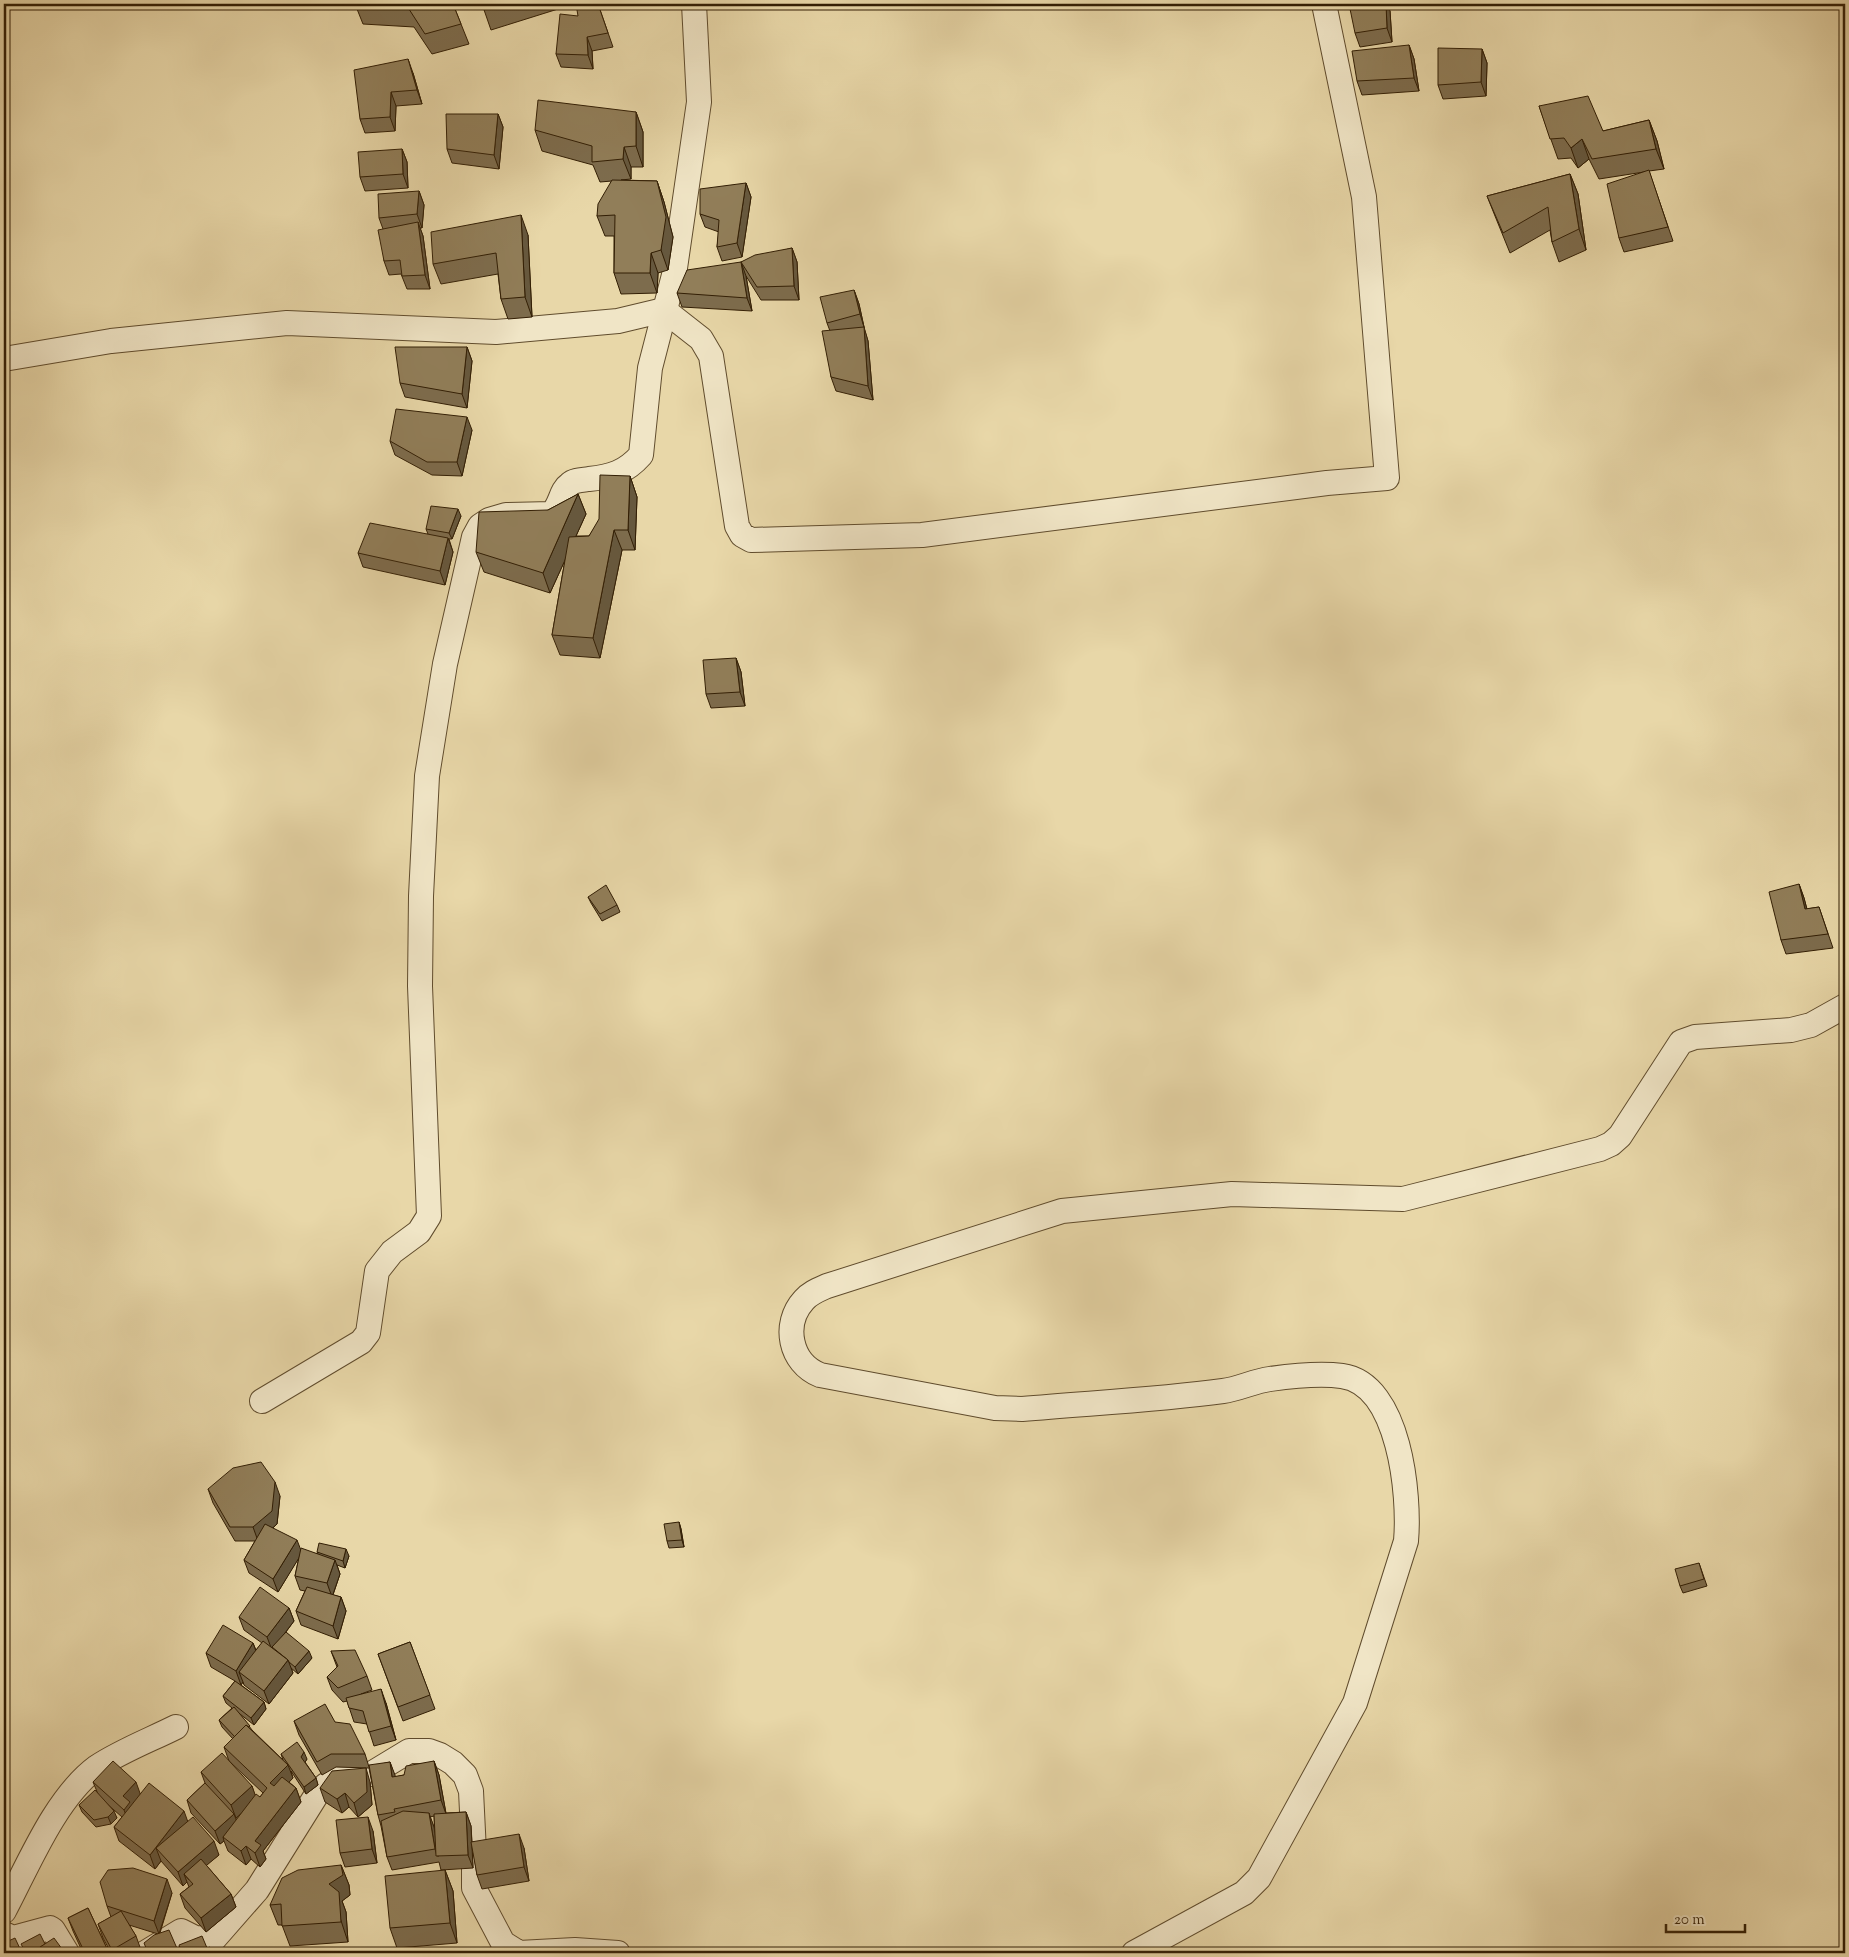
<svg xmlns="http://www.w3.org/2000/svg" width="1849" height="1957" font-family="'Sorts Mill Goudy',serif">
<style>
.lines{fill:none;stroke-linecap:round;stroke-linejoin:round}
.minor-casing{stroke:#604c2d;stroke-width:26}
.minor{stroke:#f0e5c6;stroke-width:24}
.wall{fill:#7d6c4d;stroke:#321e04;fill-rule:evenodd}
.shaded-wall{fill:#66583e;stroke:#321e04}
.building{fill:#917e59;stroke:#321e04}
</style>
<rect width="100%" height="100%" fill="#e8d7a8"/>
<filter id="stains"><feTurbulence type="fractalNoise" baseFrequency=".004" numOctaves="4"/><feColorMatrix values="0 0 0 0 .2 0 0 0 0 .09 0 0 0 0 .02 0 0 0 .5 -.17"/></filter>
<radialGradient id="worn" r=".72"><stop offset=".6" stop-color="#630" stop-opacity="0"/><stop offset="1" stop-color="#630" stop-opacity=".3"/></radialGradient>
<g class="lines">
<defs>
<g id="minor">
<polyline points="4,359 111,341 287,323 496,332 618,321 664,310 701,339 711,356 737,526 742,535 751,540 922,535 1327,483 1387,478 1364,197 1324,4"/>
<path d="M262 1401 361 1342 368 1333 377 1271 392 1252 419 1232 429 1216 420 986 421 896 427 776 445 664 474 537 480 526 489 520 506 515 551 514C561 506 560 491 570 484 574 480 583 480 589 479 611 477 626 472 641 455L650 368 674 275 699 102 694 4"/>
<path d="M4 1911C28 1866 55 1798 97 1767 121 1751 150 1740 176 1727"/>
<polyline points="4,1934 13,1938 50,1928 53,1930 67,1953"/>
<polyline points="145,1953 181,1931 195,1938 214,1939 257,1890 317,1794 326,1785 341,1777 371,1774 409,1751 429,1751 440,1755 453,1763 465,1775 471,1791 474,1852 474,1888 503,1943 519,1953 575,1950 618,1953"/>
<path d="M1134 1953 1244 1893 1259 1878 1355 1703 1406 1541C1410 1496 1400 1384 1342 1376 1322 1373 1291 1376 1270 1379 1254 1381 1239 1389 1223 1391 1157 1400 1089 1403 1022 1409L995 1408 820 1375C790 1363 782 1324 804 1300 810 1293 818 1290 827 1286L1062 1211 1232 1194 1403 1199 1600 1149 1611 1144 1620 1136 1681 1042 1695 1037 1791 1030 1811 1025 1845 1006"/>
</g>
</defs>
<use href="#minor" class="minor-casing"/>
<use href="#minor" class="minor"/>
</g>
<g class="wall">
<polygon points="355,4 453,4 469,44 432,54 414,27 363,24"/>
<polygon points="482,4 574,4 491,30"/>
<polygon points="598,4 613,47 592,51 593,69 561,67 556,54 578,16"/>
<polygon points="1390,11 1392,42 1360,47 1355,33"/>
<polygon points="1409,45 1414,59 1419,91 1362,95 1357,81"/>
<polygon points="1482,49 1487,63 1486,96 1443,99 1438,85"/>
<polygon points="413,73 422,104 396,106 395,131 365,133 360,119"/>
<polygon points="1539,106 1603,131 1649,120 1657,141 1664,169 1649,171 1673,241 1624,252 1619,238 1644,172 1599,179 1589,159 1578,168 1571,158 1558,159"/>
<polygon points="636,112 643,132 643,167 631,167 631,179 621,180 657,181 664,202 673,237 668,270 658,273 657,293 621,294 614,273 614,236 605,236 597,216 612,181 600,182 593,165 542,151 535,130"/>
<polygon points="498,114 503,127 499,169 452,163 447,149"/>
<polygon points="402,149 407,162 408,188 365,191 360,177"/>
<polygon points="1570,174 1578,194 1586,250 1559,262 1552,242 1550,230 1510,253 1495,216 1487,196"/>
<polygon points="746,183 751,197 742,257 722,261 717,247 719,232 705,227 700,214"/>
<polygon points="419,191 424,205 422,228 420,228 423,236 430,289 407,289 401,274 389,275 384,261 383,229 379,218"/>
<polygon points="528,235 532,317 508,319 501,299 498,274 441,284 433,264"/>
<polygon points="792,248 797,262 799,300 761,300 746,276 752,311 682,307 677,293 741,262"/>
<polygon points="854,290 859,304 864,327 864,328 868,341 873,400 836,391 831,377 830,331 827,323"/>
<polygon points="467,347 472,361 467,408 405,397 400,383"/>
<polygon points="472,430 462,476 432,475 395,455 390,441"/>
<polygon points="630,476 637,497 635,550 622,550 600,658 560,655 552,635 565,560 550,593 484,572 476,552 548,510 578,494 586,514 576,536 589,536"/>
<polygon points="461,516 452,539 449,539 453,552 445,585 363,567 358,553 428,534 426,529"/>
<polygon points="736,658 741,672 745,706 711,708 706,694"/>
<polygon points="1799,884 1804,898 1807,909 1819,907 1833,948 1786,954 1781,940"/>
<polygon points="588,897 617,905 620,912 602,921 591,903"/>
<polygon points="208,1489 280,1496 277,1524 273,1528 301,1551 318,1554 317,1552 349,1556 345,1568 337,1565 340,1574 333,1595 341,1597 346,1611 338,1639 301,1625 296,1611 305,1591 300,1590 295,1576 299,1557 278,1592 249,1573 244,1560 255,1541 235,1541 213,1503"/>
<polygon points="679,1522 681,1529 684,1547 669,1548 667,1541"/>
<polygon points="1699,1563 1707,1586 1683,1593 1680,1586"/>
<polygon points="289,1608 294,1621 286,1632 312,1658 298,1674 291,1668 293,1673 269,1704 244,1685 243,1682 241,1685 264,1702 266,1709 254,1725 240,1714 252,1730 283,1760 281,1754 307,1759 305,1762 316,1778 318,1785 306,1794 291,1771 293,1778 289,1782 296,1788 301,1802 263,1851 266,1859 260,1867 251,1859 246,1865 228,1851 224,1841 220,1844 191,1813 187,1800 205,1783 201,1772 252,1786 255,1796 260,1797 263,1793 229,1761 224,1747 233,1739 222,1727 219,1720 232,1708 226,1703 223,1696 235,1681 211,1667 206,1653 253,1643 256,1650 262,1643 244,1630 239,1617"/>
<polygon points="410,1642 435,1709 403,1721 378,1654"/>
<polygon points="331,1651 367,1676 372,1690 361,1694 386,1703 396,1740 374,1746 367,1724 354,1722 347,1701 343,1702 332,1690 327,1677 337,1667"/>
<path d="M294 1721 335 1722 365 1754 369 1767 390 1762 395 1777 404 1775 434 1761 439 1775 446 1813 466 1812 471 1826 472 1842 524 1848 529 1881 482 1889 477 1875 472 1844 473 1868 441 1870 439 1862 392 1870 387 1857 381 1826 378 1815 369 1768 336 1767 322 1775 299 1735ZM434 1816 435 1837 434 1827 430 1817Z"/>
<polygon points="93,1782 140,1794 188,1821 219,1855 206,1865 231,1894 236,1907 206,1932 185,1908 180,1894 189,1887 187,1882 183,1886 161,1861 155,1869 119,1841 114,1827 122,1817 106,1803 117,1818 111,1824 96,1827 82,1812 79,1805 98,1794"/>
<polygon points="370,1782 372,1805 358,1817 349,1807 342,1813 325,1802 320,1788"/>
<polygon points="373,1831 377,1863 345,1867 340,1853"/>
<polygon points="341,1865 349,1885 350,1895 342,1901 346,1912 348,1942 290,1946 282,1925 278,1925 270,1905"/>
<polygon points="445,1870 453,1891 457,1943 397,1948 390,1928"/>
<polygon points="172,1893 160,1933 158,1934 129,1925 136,1936 141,1950 135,1953 111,1953 103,1938 98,1924 111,1917 107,1906"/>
<polygon points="88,1908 109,1953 83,1953 73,1931 68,1918"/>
</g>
<g class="shaded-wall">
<polygon points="1386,4 1388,4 1390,11 1392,42 1387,28"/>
<polygon points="587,37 592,51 593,69 588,55"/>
<polygon points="1409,45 1414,59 1419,91 1414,78"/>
<polygon points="1482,49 1487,63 1486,96 1481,82"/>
<polygon points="408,59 413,73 422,104 417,90"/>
<polygon points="391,92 396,106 395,131 390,117"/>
<polygon points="636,112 643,132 643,167 636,146"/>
<polygon points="498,114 503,127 499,169 494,155"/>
<polygon points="1649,120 1657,141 1664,169 1656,149"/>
<polygon points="1582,139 1589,159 1578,168 1571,148"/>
<polygon points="624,147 631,167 631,179 623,159"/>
<polygon points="402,149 407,162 408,188 403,174"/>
<polygon points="1570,174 1578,194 1586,250 1579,229"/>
<polygon points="657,181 664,202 673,237 668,270 661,250"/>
<polygon points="746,183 751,197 742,257 737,243"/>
<polygon points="419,191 424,205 422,228 417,214"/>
<polygon points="521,215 528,235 532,317 525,297"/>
<polygon points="418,222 423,236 430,289 425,275"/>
<polygon points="792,248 797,262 799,300 794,286"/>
<polygon points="651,253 658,273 657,293 650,273"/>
<polygon points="741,262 746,276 752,311 747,298"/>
<polygon points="854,290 859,304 864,327 860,314"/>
<polygon points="864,327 868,341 873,400 868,386"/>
<polygon points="467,347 472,361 467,408 462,394"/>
<polygon points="467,417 472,430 462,476 457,462"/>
<polygon points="630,476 637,497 635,550 628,530"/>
<polygon points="578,494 586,514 550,593 543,573"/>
<polygon points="458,509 461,516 452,539 449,533"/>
<polygon points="614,530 622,550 600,658 593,638"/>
<polygon points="448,538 453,552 445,585 440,571"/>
<polygon points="736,658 741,672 745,706 740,692"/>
<polygon points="1799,884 1804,898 1810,922 1805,909"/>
<polygon points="275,1482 280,1496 277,1524 258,1541 253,1527"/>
<polygon points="679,1522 681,1529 684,1547 682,1540"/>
<polygon points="297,1540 302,1553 278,1592 273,1579"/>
<polygon points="346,1549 349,1556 345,1568 343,1561"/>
<polygon points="335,1560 340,1574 332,1597 327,1583"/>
<polygon points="341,1597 346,1611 338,1639 333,1626"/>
<polygon points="289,1608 294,1621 272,1650 267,1637"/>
<polygon points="253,1643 258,1657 239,1672 243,1682 241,1685 236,1671"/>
<polygon points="309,1651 312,1658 298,1674 295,1667"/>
<polygon points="288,1660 293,1673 269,1704 264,1691"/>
<polygon points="381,1689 386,1703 396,1740 391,1726"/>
<polygon points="264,1702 266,1709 254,1725 251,1718"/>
<polygon points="304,1752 307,1759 304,1764 301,1757"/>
<polygon points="434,1761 439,1775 446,1814 441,1800"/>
<polygon points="390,1762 395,1775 397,1791 392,1777"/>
<polygon points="288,1765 293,1778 275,1797 270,1783"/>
<polygon points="366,1768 370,1782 372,1805 358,1817 354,1803"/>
<polygon points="316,1778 318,1785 306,1794 304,1787"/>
<polygon points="136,1782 141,1796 129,1823 124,1810 123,1796"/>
<polygon points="252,1786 257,1800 236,1818 231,1805"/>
<polygon points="296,1788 301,1802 263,1851 266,1859 260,1867 255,1853 255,1841"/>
<polygon points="345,1793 349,1807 342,1813 337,1799"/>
<polygon points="114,1811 117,1818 111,1824 108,1817"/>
<polygon points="184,1811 189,1825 156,1848 161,1861 155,1869 150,1855"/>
<polygon points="466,1812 471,1826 473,1868 468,1855"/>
<polygon points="429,1813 434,1827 439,1856 437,1856 435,1849"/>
<polygon points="234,1814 239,1827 223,1837 224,1841 220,1844 215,1831"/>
<polygon points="368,1817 373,1831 377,1863 372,1849"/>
<polygon points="519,1834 524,1848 529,1881 524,1867"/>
<polygon points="214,1841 219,1855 189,1880 184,1874 187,1882 183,1886 178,1872"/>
<polygon points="246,1846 251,1859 246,1865 241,1851"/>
<polygon points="341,1865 349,1885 350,1895 342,1901 346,1912 348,1942 329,1884"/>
<polygon points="445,1870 453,1891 457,1943 450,1923"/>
<polygon points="167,1879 172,1893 159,1934 154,1921"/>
<polygon points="231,1894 236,1907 206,1932 201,1918"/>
</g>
<g class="building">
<polygon points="355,4 453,4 461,24 425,34 407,6"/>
<polygon points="482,4 503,4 484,10"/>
<polygon points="576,4 598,4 608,33 587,37 588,55 556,54 560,14 578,16"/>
<polygon points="1349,4 1386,4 1387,28 1355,33"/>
<polygon points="1409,45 1414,78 1357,81 1352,51"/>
<polygon points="1438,48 1482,49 1481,82 1438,85"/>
<polygon points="408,59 417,90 391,92 390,117 360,119 354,70"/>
<polygon points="1588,96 1603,131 1649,120 1656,149 1592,159 1582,139 1571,148 1564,138 1550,139 1539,106"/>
<polygon points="538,100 636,112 636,146 624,147 623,159 592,162 592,146 535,130"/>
<polygon points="446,114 498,114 494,155 447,149"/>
<polygon points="402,149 403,174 360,177 358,152"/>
<polygon points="1649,170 1668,227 1619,238 1607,184"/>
<polygon points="1570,174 1579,229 1552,242 1548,207 1503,233 1487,196"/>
<polygon points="612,180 657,181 666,217 661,250 651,253 650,273 614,273 615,215 597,216 598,204"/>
<polygon points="746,183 737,243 717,247 719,220 700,214 700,189"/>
<polygon points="419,191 417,214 379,218 378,194"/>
<polygon points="521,215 525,297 501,299 496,253 433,264 431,232"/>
<polygon points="418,222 425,275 402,276 400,260 384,261 378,230"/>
<polygon points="792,248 794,286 757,287 741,262 755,255"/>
<polygon points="741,262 747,298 677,293 687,270"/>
<polygon points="854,290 860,314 827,323 820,297"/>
<polygon points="864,327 868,386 831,377 822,331"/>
<polygon points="395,347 467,347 462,394 400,383"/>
<polygon points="396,409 467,417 457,462 427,462 390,441"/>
<polygon points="600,475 630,476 628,530 614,530 593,638 552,635 569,537 589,536 599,519"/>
<polygon points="578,494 543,573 476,552 479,512 548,510"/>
<polygon points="431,506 458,509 449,533 426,529"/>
<polygon points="370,523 448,538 440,571 358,553"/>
<polygon points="736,658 740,692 706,694 703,660"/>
<polygon points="1799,884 1805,909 1819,907 1828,934 1781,940 1769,892"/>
<polygon points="606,885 617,905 600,914 588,897"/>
<polygon points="261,1462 275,1482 272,1511 253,1527 230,1527 208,1489 233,1468"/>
<polygon points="679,1522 682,1540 667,1541 664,1524"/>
<polygon points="265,1524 297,1540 273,1579 244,1560"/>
<polygon points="319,1543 346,1549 343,1561 317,1552"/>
<polygon points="301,1548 335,1560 327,1583 295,1576"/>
<polygon points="1699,1563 1704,1579 1680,1586 1675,1569"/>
<polygon points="260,1587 289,1608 267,1637 239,1617"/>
<polygon points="307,1587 341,1597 333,1626 296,1611"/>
<polygon points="223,1625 253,1643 236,1671 206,1653"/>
<polygon points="286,1632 309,1651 295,1667 289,1662 288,1660 272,1647"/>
<polygon points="263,1641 288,1660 264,1691 239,1672"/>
<polygon points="410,1642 430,1695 398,1707 378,1654"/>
<polygon points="355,1650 367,1676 338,1688 327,1677 338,1666 331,1651"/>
<polygon points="235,1681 264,1702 251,1718 223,1696"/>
<polygon points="381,1689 391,1726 369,1732 363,1711 349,1708 346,1698"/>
<polygon points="325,1704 335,1722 350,1724 365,1754 331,1754 317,1762 294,1721"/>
<polygon points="234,1707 250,1726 249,1727 246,1725 235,1737 219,1720"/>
<polygon points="246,1725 288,1765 270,1783 274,1786 282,1777 296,1788 255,1841 261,1845 255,1853 246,1846 241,1851 223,1837 256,1794 260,1797 267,1788 224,1747"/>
<polygon points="297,1742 304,1752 301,1757 316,1778 304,1787 281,1754"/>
<polygon points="222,1753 252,1786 231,1805 201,1772"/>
<polygon points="113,1761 136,1782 123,1796 130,1802 124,1810 93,1782"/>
<polygon points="434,1761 441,1800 394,1809 395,1812 378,1815 369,1765 390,1762 392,1777 404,1775 406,1766"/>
<polygon points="366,1768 367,1792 354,1803 345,1793 337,1799 320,1788 332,1771"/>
<polygon points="149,1783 184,1811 150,1855 114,1827"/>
<polygon points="205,1783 234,1814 215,1831 187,1800"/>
<polygon points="95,1790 114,1811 108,1817 94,1820 79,1805"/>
<polygon points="403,1811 429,1813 435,1849 387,1857 381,1821"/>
<polygon points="466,1812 468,1855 436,1856 434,1814"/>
<polygon points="193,1817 214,1841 178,1872 156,1848"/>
<polygon points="368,1817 372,1849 340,1853 336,1820"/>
<polygon points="519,1834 524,1867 477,1875 471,1842"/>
<polygon points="201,1859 231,1894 201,1918 180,1894 193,1884 184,1874"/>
<polygon points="341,1865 343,1875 329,1884 339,1892 341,1922 282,1926 281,1904 270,1905 282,1878 298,1870"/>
<polygon points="133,1868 167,1879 154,1921 107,1906 100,1882 108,1870"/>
<polygon points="445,1870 450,1923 390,1928 385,1876"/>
<polygon points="88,1908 109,1953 95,1953 94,1950 87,1953 85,1953 68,1918"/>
<polygon points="121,1911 136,1936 112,1950 98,1924"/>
<polygon points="169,1930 179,1953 148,1953 144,1943 154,1935"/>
<polygon points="40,1934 45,1944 31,1953 26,1953 21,1944"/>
<polygon points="202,1936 207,1948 195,1953 182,1953 179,1945"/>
<polygon points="15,1938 22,1953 4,1953 4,1943"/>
<polygon points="54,1938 65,1953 31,1953"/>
<polygon points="210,1947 212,1953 195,1953"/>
</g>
<rect width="1849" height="1957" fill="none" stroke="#e8d7a8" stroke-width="20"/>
<rect x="5" y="5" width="1839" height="1947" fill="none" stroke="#321e04" stroke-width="2.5"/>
<rect x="10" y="10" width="1829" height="1937" fill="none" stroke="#321e04"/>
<path d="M1666 1924v8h79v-8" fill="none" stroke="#321e04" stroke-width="2.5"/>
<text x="1674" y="1924" font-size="15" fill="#321e04" stroke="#f0e5c6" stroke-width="4" paint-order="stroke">20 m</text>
<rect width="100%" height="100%" filter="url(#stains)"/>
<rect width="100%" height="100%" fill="url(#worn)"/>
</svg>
